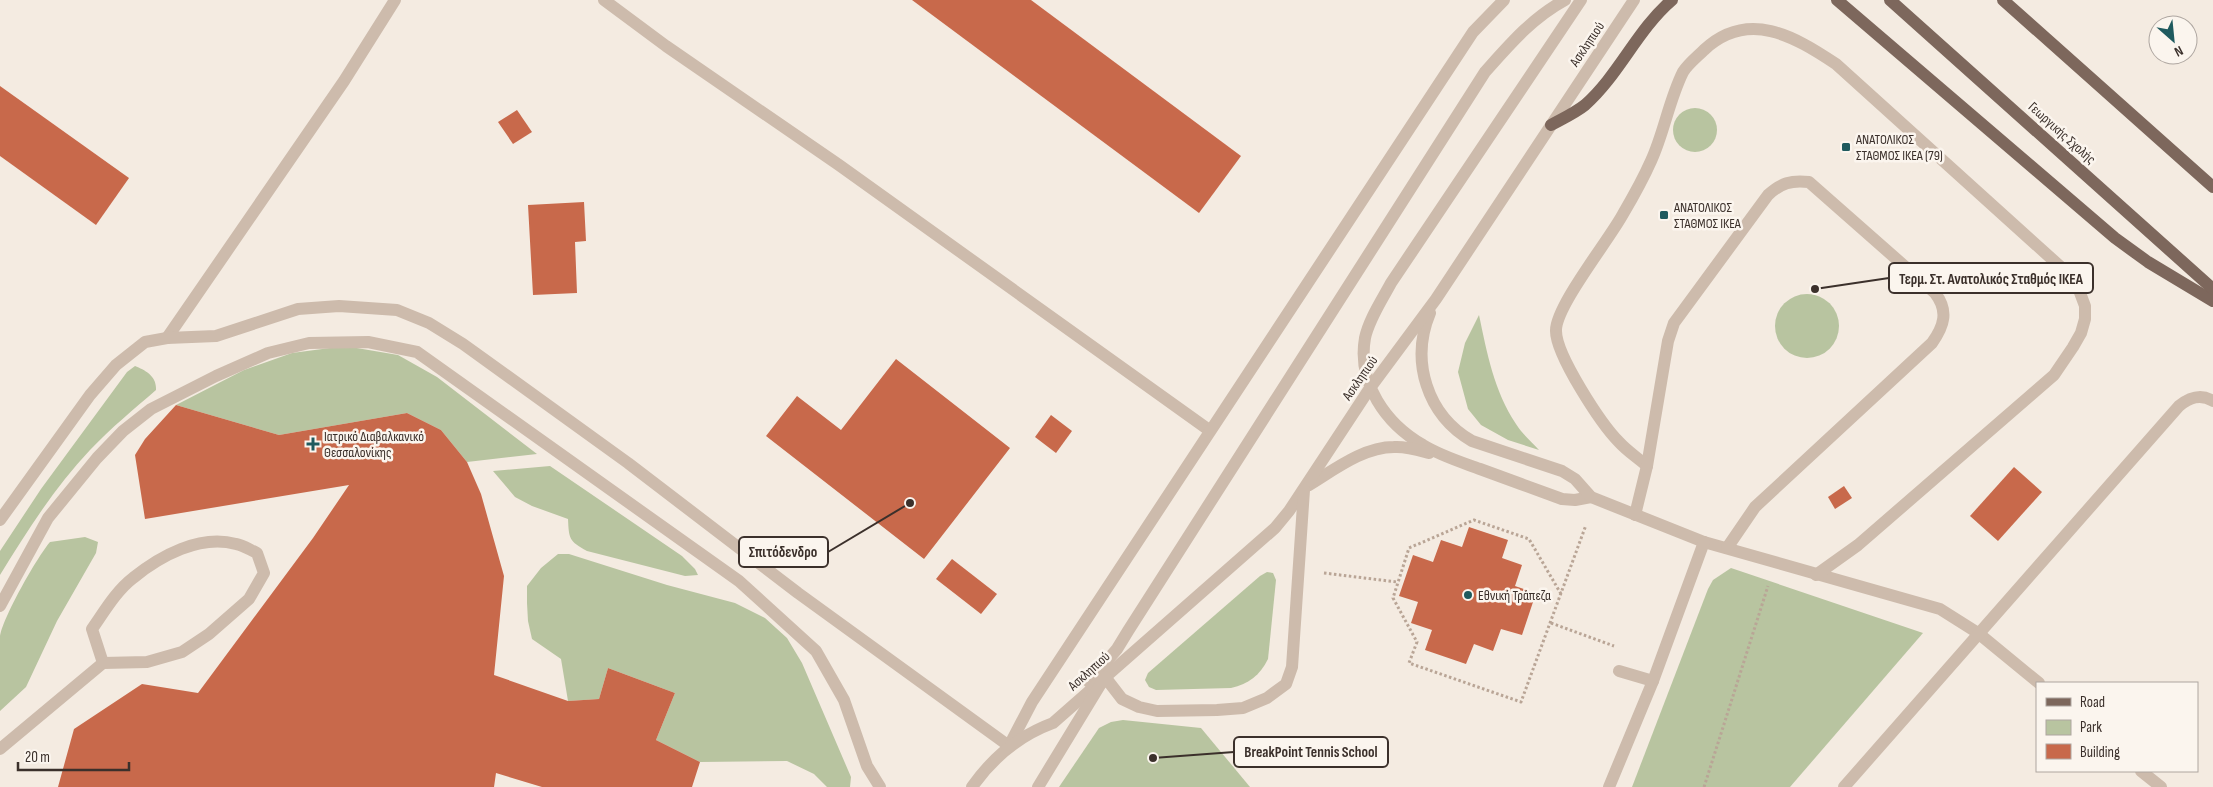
<svg xmlns="http://www.w3.org/2000/svg" width="2213" height="787" font-family="'Sofia Sans Condensed',sans-serif">
<style>
.green{fill:#b8c4a0}
.building{fill:#c8694b}
.lines{fill:none;stroke-linecap:round;stroke-linejoin:round}
.path{stroke:#b9a596;stroke-width:3;stroke-dasharray:2.5 2.5;stroke-linecap:butt}
.minor{stroke:#cdbbac;stroke-width:12}
.major{stroke:#7d675c;stroke-width:12}
.poi-dot{fill:#1f5a5e;stroke:#fbf5ee;stroke-width:2}
.labels{text-anchor:middle;dominant-baseline:central;stroke-width:5;stroke-linejoin:round;paint-order:stroke}
.street-label{font-size:14px;fill:#3b302b;stroke:#fbf5ee}
.poi-label{font-size:14px;fill:#3b302b;stroke:#fbf5ee;text-anchor:start}
.leader{fill:none;stroke:#3b302b;stroke-width:2}
.callout-dot{fill:#3b302b;stroke:#fbf5ee;stroke-width:2}
.callout{fill:#fbf5ee;stroke:#3b302b;stroke-width:2}
.callout-label{font-size:15px;text-anchor:middle;font-weight:bold;fill:#3b302b}
</style>
<rect width="100%" height="100%" fill="#f4ebe1"/>
<g class="green">
<circle cx="1695" cy="130" r="22"/>
<circle cx="1807" cy="326" r="32"/>
<path d="M1479 315C1487 353 1494 391 1516 424 1522 434 1532 442 1539 450L1508 440 1481 425 1468 409 1458 372 1465 343Z"/>
<polygon points="345,346 398,355 437,377 537,454 467,462 441,430 407,413 279,435 176,405 244,370 292,353"/>
<path d="M135 366C145 370 157 376 156 390 134 409 111 428 90 450 55 487 27 531 0 575V551L41 489 127 372Z"/>
<path d="M550 466 682 556 695 569 698 575 685 576 587 551C569 541 569 539 568 519L532 506 515 497 493 471Z"/>
<path d="M85 537 98 542 96 553 57 621 26 687 0 711C0 687 0 661 0 637 2 619 37 557 50 542Z"/>
<polygon points="558,554 569,554 667,585 735,603 765,618 787,638 802,663 851,777 850,787 827,787 814,774 787,761 700,762 656,740 675,693 608,668 599,699 568,701 561,659 532,639 528,621 527,603 527,586 541,568"/>
<polygon points="1731,568 1923,633 1790,787 1632,787 1708,589 1713,580"/>
<path d="M1267 572 1273 573 1276 580 1268 659C1260 675 1249 684 1231 688L1156 690 1149 687 1145 680 1148 673 1260 576Z"/>
<polygon points="1123,720 1201,728 1250,787 1059,787 1099,728 1111,722"/>
</g>
<g class="building">
<polygon points="912,0 1031,0 1241,156 1199,213"/>
<polygon points="0,86 129,178 96,225 0,156"/>
<polygon points="517,110 532,132 513,144 498,122"/>
<polygon points="584,202 586,241 575,242 577,293 533,295 528,205"/>
<polygon points="896,359 1010,448 924,559 766,436 797,396 841,430"/>
<polygon points="176,405 279,435 407,413 441,430 467,462 481,494 504,576 494,675 568,701 599,699 608,668 675,693 656,740 700,762 692,787 542,787 496,773 494,787 58,787 74,729 142,684 198,693 313,538 349,485 145,519 135,455 145,439"/>
<polygon points="1051,415 1072,431 1056,453 1035,437"/>
<polygon points="2014,467 2042,492 1998,541 1970,516"/>
<polygon points="1844,486 1852,498 1835,509 1828,497"/>
<polygon points="1469,527 1508,540 1502,558 1522,565 1515,586 1536,593 1522,635 1501,629 1493,651 1474,644 1466,664 1425,650 1432,630 1411,623 1418,602 1399,596 1413,555 1433,562 1441,540 1462,547"/>
<polygon points="952,559 997,594 981,614 936,579"/>
</g>
<g class="lines">
<g class="path">
<polyline points="1324,573 1397,582"/>
<polyline points="1561,594 1529,539 1474,520 1409,548 1393,598 1417,642 1409,663 1521,702 1586,525"/>
<polyline points="1551,623 1614,646"/>
<polyline points="1704,787 1768,586"/>
</g>
<g class="minor">
<polyline points="604,0 666,46 839,165 1209,430"/>
<path d="M1581 0 1391 283C1382 300 1369 319 1365 338 1357 383 1386 424 1423 445 1441 456 1461 462 1480 469 1507 479 1535 489 1562 499L1575 500 1591 497"/>
<path d="M1430 313C1410 361 1427 415 1472 441L1562 471 1575 479 1591 497 1704 542 1940 609 1978 633 2039 683"/>
<polyline points="167,338 344,81 395,0"/>
<path d="M1647 466C1638 458 1627 451 1619 442 1601 424 1556 355 1556 331 1555 307 1609 240 1623 214 1633 197 1643 179 1651 161 1664 133 1669 100 1683 72 1688 64 1697 57 1704 50 1748 9 1794 36 1836 64L2063 269 2079 290 2085 306V319L2081 333 2073 347 2054 375 1858 545 1816 575"/>
<path d="M1309 485C1334 470 1363 447 1394 447 1405 446 1418 450 1429 453"/>
<path d="M1635 515 1647 466 1668 341 1674 323 1768 195C1781 183 1791 180 1809 182L1935 293C1949 311 1944 326 1932 343L1755 507 1727 548"/>
<polyline points="0,520 90,395 116,365 145,342 167,338 216,336 298,309 339,306 397,310 429,323 463,344 628,463 798,593 1009,746 1032,702 1473,32 1504,0"/>
<polyline points="0,606 48,518 97,458 123,431 151,409 216,376 268,353 309,343 368,342 417,352 739,581 816,651 844,700 867,766 880,787"/>
<polyline points="1619,671 1653,681"/>
<path d="M1089 682 1117 649 1128 631 1485 72C1510 44 1532 18 1565 0"/>
<path d="M0 749 103 663 147 662 182 652 209 634 249 599 264 573 257 553C250 550 243 545 236 544 200 534 160 556 133 578 116 591 104 612 92 629L103 663"/>
<polyline points="2141,771 2161,787"/>
<path d="M972 787C993 757 1018 736 1053 723L1275 528 1289 511 1370 388 1436 299 1634 0"/>
<polyline points="1038,787 1105,677 1122,699 1139,707 1157,711 1217,710 1243,708 1267,698 1286,684 1292,667 1304,490"/>
<polyline points="1609,787 1653,681 1704,542"/>
<path d="M1844 787 2179 406C2189 398 2200 393 2213 401"/>
</g>
<g class="major">
<polyline points="1837,0 2115,238 2148,262 2213,301"/>
<polyline points="1890,0 2213,289"/>
<polyline points="2003,0 2213,187"/>
<path d="M1551 125C1562 119 1575 113 1585 105 1619 75 1637 30 1672 0"/>
</g>
</g>
<g class="poi-dot">
<rect x="1841" y="142" width="10" height="10" rx="2.5"/>
<rect x="1659" y="210" width="10" height="10" rx="2.5"/>
<path d="M310.5 436.5h5v5h5v5h-5v5h-5v-5h-5v-5h5z"/>
<circle cx="1468" cy="595" r="5"/>
</g>
<g class="labels">
<g class="street-label">
<text transform="translate(1587 44) rotate(-56)">Ασκληπιού</text>
<text transform="translate(2062 133) rotate(42)">Γεωργικής Σχολής</text>
<text transform="translate(1360 378) rotate(-55)">Ασκληπιού</text>
<text transform="translate(1089 671) rotate(-42)">Ασκληπιού</text>
</g>
<g class="poi-label">
<text x="1856" y="139">ΑΝΑΤΟΛΙΚΟΣ<tspan x="1856" dy="16">ΣΤΑΘΜΟΣ ΙΚΕΑ (79)</tspan></text>
<text x="1674" y="207">ΑΝΑΤΟΛΙΚΟΣ<tspan x="1674" dy="16">ΣΤΑΘΜΟΣ ΙΚΕΑ</tspan></text>
<text x="324" y="436">Ιατρικό Διαβαλκανικό<tspan x="324" dy="16">Θεσσαλονίκης</tspan></text>
<text x="1478" y="595">Εθνική Τράπεζα</text>
</g>
</g>
<path class="leader" d="M1815 289L1889 278M910 503L828 552M1153 758L1234 752"/>
<g class="callout-dot">
<circle cx="1815" cy="289" r="5"/>
<circle cx="910" cy="503" r="5"/>
<circle cx="1153" cy="758" r="5"/>
</g>
<g class="callout">
<rect x="1889" y="263" width="204" height="30" rx="5"/>
<rect x="739" y="537" width="89" height="30" rx="5"/>
<rect x="1234" y="737" width="154" height="30" rx="5"/>
</g>
<g class="callout-label">
<text x="1991" y="284">Τερμ. Στ. Ανατολικός Σταθμός ΙΚΕΑ</text>
<text x="783" y="557">Σπιτόδενδρο</text>
<text x="1311" y="757">BreakPoint Tennis School</text>
</g>
<rect x="2036" y="682" width="162" height="90" fill="#fbf5ee" stroke="#aea6a0"/>
<rect x="2046" y="698" width="25" height="8" fill="#7d675c" stroke="#aea6a0"/>
<text x="2080" y="707" font-size="15" fill="#3b302b">Road</text>
<rect x="2046" y="720" width="25" height="15" fill="#b8c4a0" stroke="#aea6a0"/>
<text x="2080" y="732" font-size="15" fill="#3b302b">Park</text>
<rect x="2046" y="744" width="25" height="15" fill="#c8694b" stroke="#aea6a0"/>
<text x="2080" y="757" font-size="15" fill="#3b302b">Building</text>
<g transform="translate(2173 40) rotate(153)"><circle r="24" fill="#fbf5ee" stroke="#aea6a0"/>
<path d="M0-4L9 19L0 12L-9 19Z" fill="#1f5a5e"/>
<text y="-8" font-size="14" font-weight="bold" text-anchor="middle" fill="#3b302b">N</text>
</g>
<path d="M18 762v8h111v-8" fill="none" stroke="#3b302b" stroke-width="2.5"/>
<text x="25" y="762" font-size="15" fill="#3b302b" stroke="#fbf5ee" stroke-width="4" paint-order="stroke">20 m</text>
</svg>
